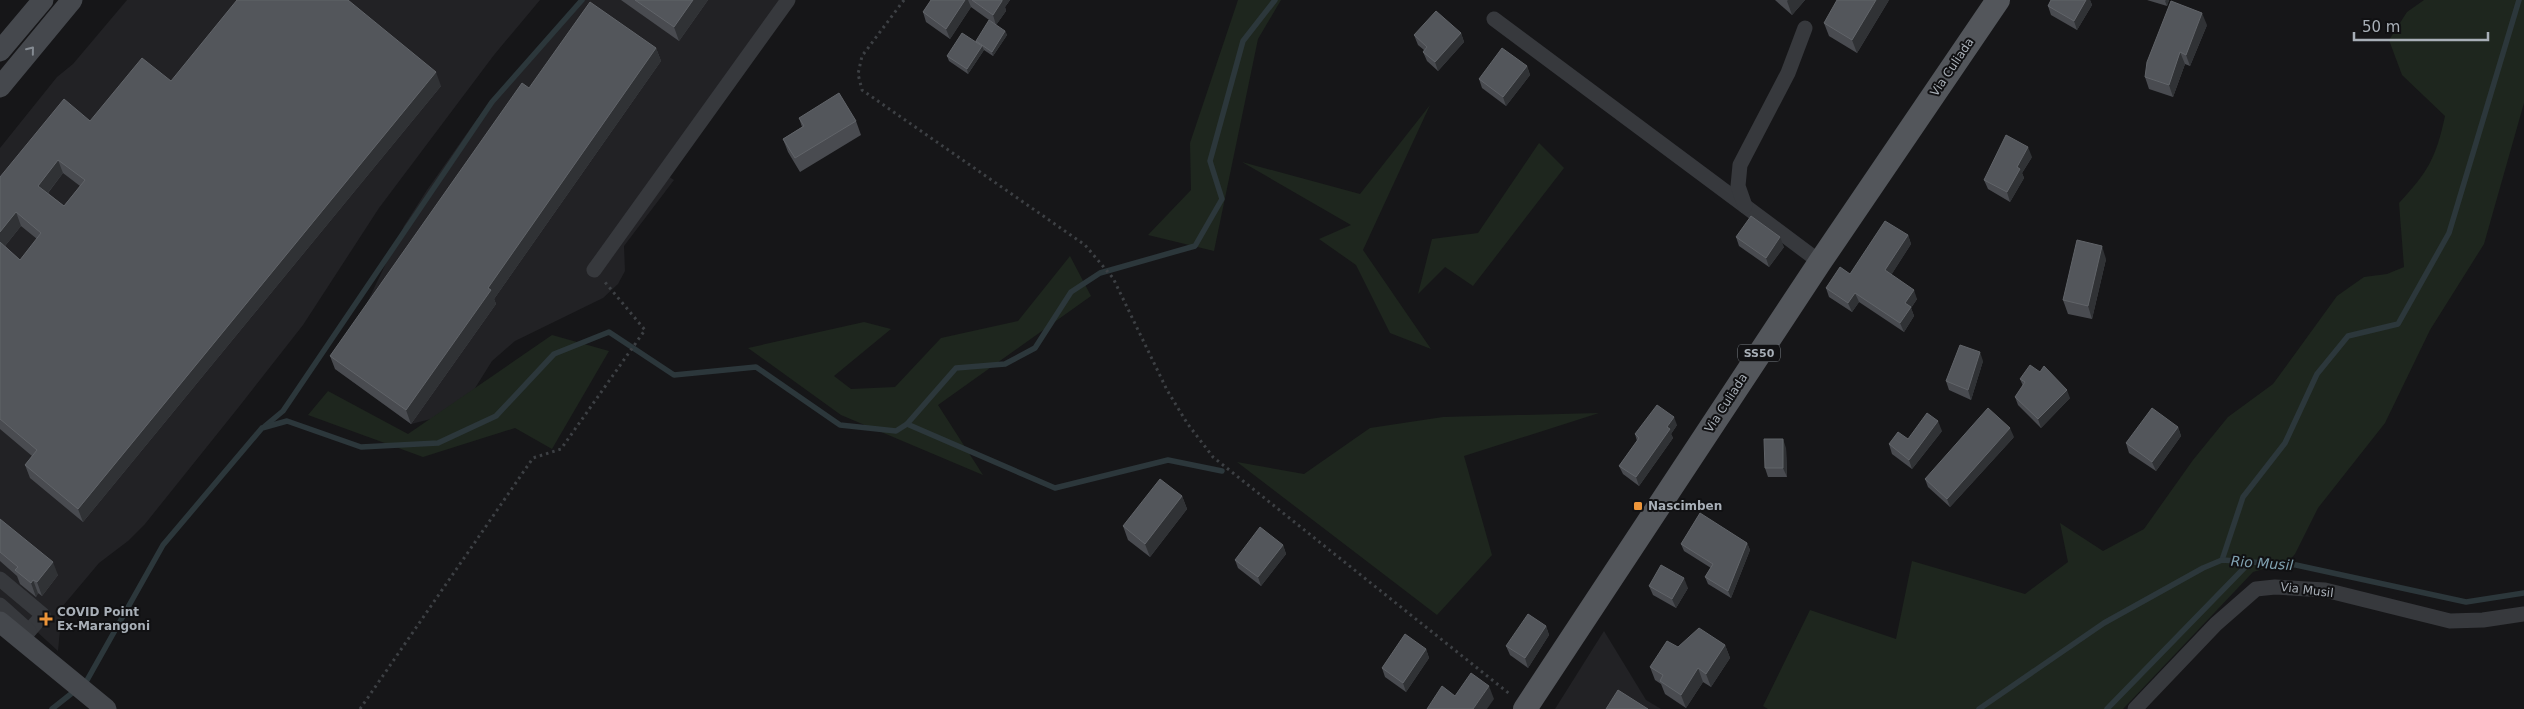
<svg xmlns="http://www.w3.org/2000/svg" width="2524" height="709" font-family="'DejaVu Sans',sans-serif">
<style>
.built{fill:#222225}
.green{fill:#1e261e}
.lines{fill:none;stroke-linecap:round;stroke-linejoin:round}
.stream{stroke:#2c373b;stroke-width:5.5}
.path{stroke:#3d4044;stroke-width:3;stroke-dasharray:2.5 4;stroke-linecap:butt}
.street{stroke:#37393d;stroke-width:15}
.secondary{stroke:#45484d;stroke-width:21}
.primary{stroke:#53565b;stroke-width:24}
.wall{fill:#494b50;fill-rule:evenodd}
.shaded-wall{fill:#303235}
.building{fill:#53565b;stroke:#616469;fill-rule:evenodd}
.oneway{stroke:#858b92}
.poi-dot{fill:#ed9539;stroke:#111113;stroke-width:2}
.labels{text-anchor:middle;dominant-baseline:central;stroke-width:4;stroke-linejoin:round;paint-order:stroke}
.shield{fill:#111113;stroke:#7b8086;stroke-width:1}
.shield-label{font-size:11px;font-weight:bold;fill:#a8afb7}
.street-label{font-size:12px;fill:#a8afb7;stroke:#111113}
.poi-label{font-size:12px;font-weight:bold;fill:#a8afb7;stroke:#111113;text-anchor:start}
.water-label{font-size:14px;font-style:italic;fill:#80a2b1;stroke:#111113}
</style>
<rect width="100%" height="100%" fill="#161618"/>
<g class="built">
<polygon points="127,0 540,0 494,55 379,208 303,325 238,408 145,524 128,541 99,563 62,607 58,651 0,598 0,148 57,77 73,64"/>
<polygon points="580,0 786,0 662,172 674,180 624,246 625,271 618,284 603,298 515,341 492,361 467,401 439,417 411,424 335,369 404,226 427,190 477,119"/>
<polygon points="1604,631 1646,700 1661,709 1555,709"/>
</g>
<g class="green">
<polygon points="1238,0 1281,0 1258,39 1214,251 1148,235 1191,190 1190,143"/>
<path d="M2424 0H2524V103L2484 244 2430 330 2385 423 2318 508 2295 554 2288 562 2253 572 2123 709H1768L1763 706 1810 610 1896 639 1912 561 2025 594 2068 562 2060 523 2103 551 2144 529 2193 460 2228 417 2273 384 2337 296 2364 277 2387 274 2404 267 2399 203C2428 172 2436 158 2445 116L2402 75 2389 40 2407 12Z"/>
<polygon points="1430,105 1363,250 1431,349 1390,333 1356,265 1319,239 1351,225 1242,162 1360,194"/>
<polygon points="1539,143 1564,168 1473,286 1445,267 1418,294 1432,239 1478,233"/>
<polygon points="1070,256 1091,296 938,405 983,475 841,415 748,348 864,322 891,329 834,376 851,389 895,387 941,338 1018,321"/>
<polygon points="552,335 609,351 552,449 515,428 423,457 308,415 328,391 408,434"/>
<polygon points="1599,413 1464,456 1492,555 1437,615 1237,462 1304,474 1370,428 1443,417"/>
</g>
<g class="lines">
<g class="stream">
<polyline points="907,424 1055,488 1168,460 1222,471"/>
<polyline points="265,426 283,411 492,102 582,0"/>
<polyline points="2222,560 2243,497 2285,443 2317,374 2348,336 2398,324 2449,233 2519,0"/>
<polyline points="52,709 86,682 163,545 262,428 287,421 361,447 438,443 496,416 554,354 609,332 674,375 756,367 840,425 896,431 907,424 956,368 1005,364 1035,348 1071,292 1100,273 1195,246 1222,199 1210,161 1243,41 1275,0"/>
<polyline points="1979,709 2104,623 2203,568 2222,560 2296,565 2466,602 2524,593"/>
<polyline points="2107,709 2250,562"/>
</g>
<g class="path">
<polyline points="904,0 862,56 858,74 862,90 1085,245 1113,278 1167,390 1187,423 1213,457 1511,695"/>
<polyline points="360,709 533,458 561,449 645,330 604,281"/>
</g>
<g class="street">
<polyline points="1494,19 1820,262"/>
<polyline points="1745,206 1738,186 1740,165 1788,73 1805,28"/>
<polyline points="594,270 788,0"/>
<polyline points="0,579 43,615 22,639"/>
<polyline points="0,605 29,631"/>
<polyline points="2135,709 2216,624 2256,589 2275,587 2325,590 2450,621 2483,620 2524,614"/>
</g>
<g class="secondary">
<polyline points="0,51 43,0"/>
<polyline points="0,87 72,0"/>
<polyline points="0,622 106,709"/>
</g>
<polyline class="primary" points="1525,709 1820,262 1998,0"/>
</g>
<g class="wall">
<polygon points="621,0 708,0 679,41"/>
<polygon points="931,0 1010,0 1005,7 1006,11 996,25 971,7 950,39 926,22 923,12"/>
<polygon points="1775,0 1805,0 1792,15"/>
<polygon points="1889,0 1857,53 1829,36 1824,23"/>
<polygon points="2051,0 2090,0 2092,5 2077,30 2051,15 2048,6"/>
<polygon points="2147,0 2169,0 2167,6"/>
<polygon points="2207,25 2190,66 2185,64 2173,97 2149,89 2145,77"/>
<polygon points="1005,31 1007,35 993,56 984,50 968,74 949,61 947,56 976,41"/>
<polygon points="1461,33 1464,42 1438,71 1427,61 1423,52 1424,50 1418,45 1414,35"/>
<polygon points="656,48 661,61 494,299 496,304 411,424 335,369 330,356 529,88"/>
<polygon points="1527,66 1530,75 1506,106 1482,88 1479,79"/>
<path d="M171 81 441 86 83 522 30 478 25 465 32 456 0 429V177L90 121ZM63 173 80 186 64 206 48 193ZM21 226 37 239 20 260 5 246Z"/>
<polygon points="799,118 856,121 861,135 800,172 788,152 783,139 802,127"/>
<polygon points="2032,157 2022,173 2024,178 2010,202 1988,189 1984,180"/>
<polygon points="1908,235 1911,244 1891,275 1917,299 1911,308 1914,316 1904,332 1859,302 1852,312 1829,297 1826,288 1850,274"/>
<polygon points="1736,237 1784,247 1769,267 1739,246"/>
<polygon points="2106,259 2092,319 2068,314 2063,300"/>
<polygon points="1983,361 1971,400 1949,390 1946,381"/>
<polygon points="2020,379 2070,398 2041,428 2018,405 2015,397 2023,386"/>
<polygon points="1677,425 1671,434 1673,438 1639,486 1623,474 1619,466 1637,441 1635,434"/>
<polygon points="2178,427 2181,436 2156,471 2129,453 2126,443"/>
<polygon points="1942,431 1912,469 1892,454 1889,444"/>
<polygon points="2014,437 1950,507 1928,487 1925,479"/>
<polygon points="1786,448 1787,477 1768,477 1765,468"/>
<polygon points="1182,496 1187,509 1150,557 1128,540 1123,526"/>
<polygon points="0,519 58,575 42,596 38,593 36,597 20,584 17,576 0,561"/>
<polygon points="1747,543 1750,550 1731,598 1708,584 1705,577 1711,568 1684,551 1681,544"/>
<polygon points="1283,545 1286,554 1261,586 1238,568 1235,560"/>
<polygon points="1649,586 1688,588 1676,608 1653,595"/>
<polygon points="1546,626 1549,635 1528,668 1510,655 1506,646"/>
<polygon points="1725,645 1730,658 1711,687 1703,682 1686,708 1665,694 1661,684 1655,680 1650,667 1678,647"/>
<polygon points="1426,649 1429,658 1406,692 1385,677 1382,668"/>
</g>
<g class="shaded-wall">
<polygon points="693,0 708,0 679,41 674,27"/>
<polygon points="965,0 968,0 971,7 950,39 946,29"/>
<polygon points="1000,0 1010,0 1005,7 1006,11 996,25 993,15"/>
<polygon points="1788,0 1805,0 1792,15 1787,1"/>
<polygon points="1876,0 1889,0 1857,53 1852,40"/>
<polygon points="2086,0 2090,0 2092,5 2077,30 2074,21"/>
<polygon points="2166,0 2169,0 2167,6 2165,1"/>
<polygon points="2202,13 2207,25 2190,66 2186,55"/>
<polygon points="1005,31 1007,35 993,56 992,52"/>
<polygon points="1461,33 1464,42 1438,71 1435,62"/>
<polygon points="982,46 984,50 968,74 967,69"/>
<polygon points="656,48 661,61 494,299 496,304 411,424 406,410 488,288"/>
<polygon points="2180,52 2185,64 2173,97 2169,85"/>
<polygon points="1527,66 1530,75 1506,106 1503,97"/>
<polygon points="436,72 441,86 83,522 78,509"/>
<polygon points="2028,147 2032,157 2022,173 2024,178 2010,202 2007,192 2017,167"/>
<polygon points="58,160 63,173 43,199 38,186"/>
<polygon points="16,212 21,226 0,252 0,232"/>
<polygon points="1908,235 1911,244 1888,280 1885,270"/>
<polygon points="1780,237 1784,247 1769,267 1766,258"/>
<polygon points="2102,246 2106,259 2092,319 2088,306"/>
<polygon points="1914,290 1917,299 1911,308 1914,316 1904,332 1900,323 1905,303"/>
<polygon points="1855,293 1859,302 1852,312 1848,303"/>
<polygon points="1980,352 1983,361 1971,400 1968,390"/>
<polygon points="2067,390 2070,398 2041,428 2038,419"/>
<polygon points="1674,417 1677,425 1671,434 1673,438 1639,486 1636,477"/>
<polygon points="1938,421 1942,431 1912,469 1909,460"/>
<polygon points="2178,427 2181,436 2156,471 2152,462"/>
<polygon points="2010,428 2014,437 1950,507 1947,499"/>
<polygon points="1783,439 1786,448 1787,477 1783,468"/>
<polygon points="1182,496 1187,509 1150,557 1145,544"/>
<polygon points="1747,543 1750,550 1731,598 1728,591"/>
<polygon points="1283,545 1286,554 1261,586 1258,577"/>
<polygon points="53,562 58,575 42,596 37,582"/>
<polygon points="1684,578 1688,588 1676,608 1672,599"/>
<polygon points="33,580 38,593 36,597 31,583"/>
<polygon points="1546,626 1549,635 1528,668 1525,658"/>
<polygon points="1725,645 1730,658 1711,687 1706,674"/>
<polygon points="1426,649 1429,658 1406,692 1403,683"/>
<polygon points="1698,668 1703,682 1686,708 1681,695"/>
<polygon points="1489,686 1494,699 1487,709 1473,709"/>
</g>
<g class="building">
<path d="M237 0H348L436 72 78 509 25 465 37 450 0 419V242L20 260 41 233 16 212 0 232V177L64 99 90 121 142 58 171 81ZM58 160 85 180 64 206 38 186Z"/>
<polygon points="635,0 693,0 674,27"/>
<polygon points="931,0 965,0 946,29 923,12"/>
<polygon points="972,0 1002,0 1002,1 993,15"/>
<polygon points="1837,0 1876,0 1852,40 1824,23"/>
<polygon points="2051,0 2086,0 2074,21 2048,6"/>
<polygon points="2171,1 2202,13 2186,55 2180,52 2169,85 2145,77 2147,62"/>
<polygon points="590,2 656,48 488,288 491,290 406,410 330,356 522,83 529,88"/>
<polygon points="1436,11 1461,33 1435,62 1423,52 1427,47 1414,35"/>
<polygon points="989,20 1005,31 992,52 976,41"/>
<polygon points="962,33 982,46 967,69 947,56"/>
<polygon points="1502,48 1527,66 1503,97 1479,79"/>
<polygon points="839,93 856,121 795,158 783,139 804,126 799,118"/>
<polygon points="2006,135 2028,147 2017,167 2020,169 2007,192 1984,180"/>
<polygon points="1751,216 1780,237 1766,258 1736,237"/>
<polygon points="1885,221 1908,235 1885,270 1914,290 1905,303 1911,307 1900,323 1855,293 1848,303 1826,288 1840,267 1850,274"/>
<polygon points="2077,240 2102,246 2088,306 2063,300"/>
<polygon points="1960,345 1980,352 1968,390 1946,381"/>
<polygon points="2030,365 2040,372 2044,366 2067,390 2038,419 2015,397 2025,382 2020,379"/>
<polygon points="1657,405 1674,417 1667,427 1670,429 1636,477 1619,466 1639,438 1635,434"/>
<polygon points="1988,408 2010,428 1947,499 1925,479"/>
<polygon points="2152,408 2178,427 2152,462 2126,443"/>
<polygon points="1927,413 1938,421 1909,460 1889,444 1898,432 1908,439"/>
<polygon points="1764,439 1783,439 1783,468 1765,468"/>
<polygon points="1160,479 1182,496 1145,544 1123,526"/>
<polygon points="1700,513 1747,543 1728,591 1705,577 1713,564 1681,544"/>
<polygon points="0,519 53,562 37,582 33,580 31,583 15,570 18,567 0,552"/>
<polygon points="1260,527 1283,545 1258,577 1235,560"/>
<polygon points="1661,565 1684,578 1672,599 1649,586"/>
<polygon points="1528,614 1546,626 1525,658 1506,646"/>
<polygon points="1699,628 1725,645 1706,674 1698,668 1681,695 1660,681 1663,675 1650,667 1667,641 1678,647"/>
<polygon points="1405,634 1426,649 1403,683 1382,668"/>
<polygon points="1471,673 1489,686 1473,709 1427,709 1442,686 1455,696"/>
<polygon points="1618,690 1648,709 1606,709"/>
</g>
<defs><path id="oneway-chevron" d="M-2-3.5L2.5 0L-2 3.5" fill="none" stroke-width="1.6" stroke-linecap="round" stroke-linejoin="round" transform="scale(1.25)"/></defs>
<use class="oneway" href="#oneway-chevron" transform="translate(31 50) rotate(-51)"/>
<g class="poi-dot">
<rect x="1633" y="501" width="10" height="10" rx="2.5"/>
<path d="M43.5 611.5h5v5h5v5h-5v5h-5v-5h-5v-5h5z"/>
</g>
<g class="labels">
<rect class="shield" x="1738" y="344.5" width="42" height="17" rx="4"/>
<g class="shield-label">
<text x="1759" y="353">SS50</text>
</g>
<g class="street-label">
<text transform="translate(1952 67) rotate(-56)">Via Culiada</text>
<text transform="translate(1726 403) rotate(-57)">Via Culiada</text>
<text transform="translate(2307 590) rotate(7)">Via Musil</text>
</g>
<g class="poi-label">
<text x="1648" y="506">Nascimben</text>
<text x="57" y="612">COVID Point<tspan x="57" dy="14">Ex-Marangoni</tspan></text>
</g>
<g class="water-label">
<text transform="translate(2262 563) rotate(4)">Rio Musil</text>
</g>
</g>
<path d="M2354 32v8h134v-8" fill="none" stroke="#a8afb7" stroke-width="2.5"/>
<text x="2362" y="32" font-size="15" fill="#a8afb7" stroke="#111113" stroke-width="4" paint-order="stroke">50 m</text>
</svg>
